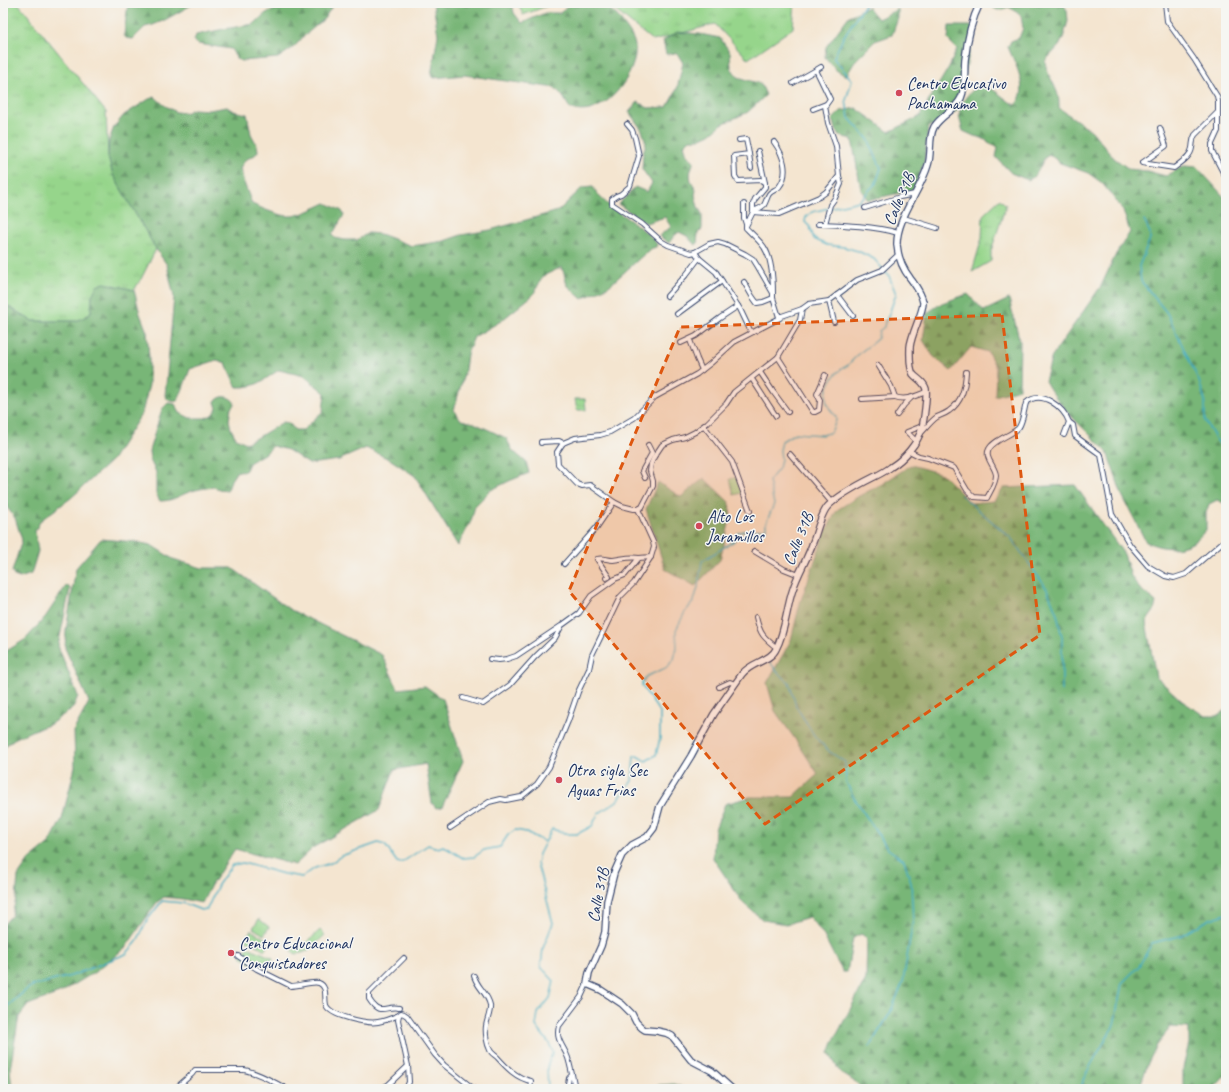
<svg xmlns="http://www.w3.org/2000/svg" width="1229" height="1092" font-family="Caveat,sans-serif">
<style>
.grass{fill:url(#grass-tufts);stroke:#588274}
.forest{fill:url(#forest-firs);stroke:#4a726a}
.garden{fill:#96d58b;stroke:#588274}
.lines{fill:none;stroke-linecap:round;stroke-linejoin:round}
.stream{stroke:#42acc1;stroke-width:1.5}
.street-casing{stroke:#3c4a6f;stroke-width:6}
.secondary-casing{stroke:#3c4a6f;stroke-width:8}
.street{stroke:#fff;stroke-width:4}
.secondary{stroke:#fff;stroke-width:5.5}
.marked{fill:#de5710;fill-opacity:0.2;stroke:#de5710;stroke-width:3;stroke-dasharray:8 5;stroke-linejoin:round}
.poi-dot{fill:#d1495b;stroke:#f6f6f2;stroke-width:1.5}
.labels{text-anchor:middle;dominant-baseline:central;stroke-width:3;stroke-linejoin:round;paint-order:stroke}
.poi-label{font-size:17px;fill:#1b2f5e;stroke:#f6f6f2;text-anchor:start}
.street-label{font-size:17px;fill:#1b2f5e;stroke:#f6f6f2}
</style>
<defs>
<pattern id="grass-tufts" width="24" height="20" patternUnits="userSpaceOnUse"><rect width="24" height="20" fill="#96d58b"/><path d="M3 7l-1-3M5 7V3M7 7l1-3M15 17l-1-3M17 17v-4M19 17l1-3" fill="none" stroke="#81b77a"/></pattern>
<pattern id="forest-firs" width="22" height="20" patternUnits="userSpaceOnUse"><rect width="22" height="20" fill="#78b677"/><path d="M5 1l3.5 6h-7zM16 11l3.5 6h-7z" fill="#629465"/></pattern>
</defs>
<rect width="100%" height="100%" fill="#f6f6f2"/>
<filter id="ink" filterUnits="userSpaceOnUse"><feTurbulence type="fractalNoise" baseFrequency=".025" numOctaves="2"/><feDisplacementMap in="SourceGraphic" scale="8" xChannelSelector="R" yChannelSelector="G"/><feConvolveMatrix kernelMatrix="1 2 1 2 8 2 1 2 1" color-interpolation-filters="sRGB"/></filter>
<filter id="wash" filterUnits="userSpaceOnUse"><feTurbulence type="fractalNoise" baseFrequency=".012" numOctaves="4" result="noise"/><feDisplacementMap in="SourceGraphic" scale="16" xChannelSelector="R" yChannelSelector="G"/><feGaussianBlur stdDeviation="0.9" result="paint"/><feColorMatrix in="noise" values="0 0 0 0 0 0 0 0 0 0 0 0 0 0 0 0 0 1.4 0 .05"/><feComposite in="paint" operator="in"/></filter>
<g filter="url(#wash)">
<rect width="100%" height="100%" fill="#f4e5d0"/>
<g class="grass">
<polygon points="3,3 18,3 106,112 108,157 113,175 156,249 141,279 134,290 105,283 92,296 91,312 89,315 76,321 32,321 3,303"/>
<polygon points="518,3 555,3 523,15"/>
<polygon points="606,3 795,3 793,28 748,59 715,24 653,41"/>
<polygon points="1000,199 1006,205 991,251 991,261 972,272 982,238 983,215"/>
<polygon points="575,399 585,399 586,410 577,410"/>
<polygon points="737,477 742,493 734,495 730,479"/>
</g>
<g class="forest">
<polygon points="128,3 195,3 165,20 153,25 145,27 133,39 126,38 124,35"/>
<polygon points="284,3 334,3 324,19 304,36 294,47 278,58 241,61 237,59 231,49 198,44 194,41 196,35 224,29 254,24 266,13 281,8"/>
<path d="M433 3H512L514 13 522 23 545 13H560L571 3C578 3 592 1 599 3 608 7 617 14 622 22 627 29 634 37 635 46 639 73 604 118 575 110 568 109 567 102 563 97 561 94 558 91 555 88L464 75 433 78 431 76 438 35Z"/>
<path d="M988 3H1063L1067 11 1068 21 1063 38 1059 46 1045 61C1046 72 1053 81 1057 92 1059 97 1059 103 1059 108L1092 131 1114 158 1129 169 1147 171 1166 176 1184 166 1197 167 1226 199V504L1217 500 1209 504 1206 513V530C1202 534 1197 540 1192 543 1176 551 1161 548 1146 542L1122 495 1107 452 1067 412 1051 391 1045 381 1052 356 1101 286 1116 254 1130 232 1123 210 1102 183 1088 173 1060 163 1049 154C1039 161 1041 175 1028 180L1011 173 996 157 998 148 982 138 974 136 963 131C961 124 958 116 960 109 963 99 974 84 986 87 996 89 1006 101 1015 105 1031 90 1014 62 1008 47L1011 41 1019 38 1023 28 1021 16 1014 10 1008 7C998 12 996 11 988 3Z"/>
<polygon points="868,7 878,19 898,9 898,18 892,35 875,41 856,60 846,76 836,70 825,57 826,47 849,16"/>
<polygon points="949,26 975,26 957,111 928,128 924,163 913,190 868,200 861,190 852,139 839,136 832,120 841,111 856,108 889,132 919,117 949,67 957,49 948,40"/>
<path d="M677 32 700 34 720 38 730 52 731 68 738 77 761 84 766 95 748 112 722 124 710 134 699 139H690L684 145 687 155 694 161C689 174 688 178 696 190L695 195 698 207 702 214V229L698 233 697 244 695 245 687 236 679 232 674 236 669 243 659 236 671 227 665 217 646 223 618 204 626 197 635 187 647 192 652 183 642 169 643 154 646 143 642 130 629 112 638 102 648 108 667 107 677 89 683 63 677 53 666 54 663 41Z"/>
<path d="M155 97 164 105 176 112 185 113 193 109 209 110 227 107 233 111 247 114 251 134 257 145 258 151 255 155 245 160 240 168 243 180 252 204C264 209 276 215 289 216 298 217 317 207 326 203L342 211 344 215 332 235 335 238 345 240H357L368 233 380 234 412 246 444 241 461 235 490 230 558 211 582 188 593 187C595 190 597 194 600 197 617 215 642 224 657 244L656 247 650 249 609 286 582 299 567 285 562 267 543 276 533 295 501 321 474 337 467 354 465 370 454 410 461 420 474 423 506 438 513 451 526 462 529 473 509 481 491 490 475 506 471 521 458 546 415 476 391 460 366 448 339 460 309 464 288 450 273 446 267 452 249 463 246 470 243 472 237 471 231 480 229 487 227 490 219 489 214 487C206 488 197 489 189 492 178 496 173 501 160 501L156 494V472L150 460 149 451 162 409 168 403 175 404 180 413 190 418H205L212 415 217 408 215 402C221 394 230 396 235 403L231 408 229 420 231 429 236 438 246 443 260 436 283 422 289 423 295 430H303L323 411 325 393 304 376 279 370C263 380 257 388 237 387L234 382 226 363 217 360 190 369 182 391 177 401C171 402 168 401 165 396L174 297 167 265 156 249 113 175 108 157 109 140 114 127 124 115 149 99Z"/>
<polygon points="104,283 134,290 140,314 147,332 149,357 149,385 142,413 112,460 71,498 41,520 35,531 38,551 31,574 20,578 14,576 12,572 22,540 15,518 3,502 3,303 32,321 76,321 89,315 91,312 92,295 97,286"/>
<polygon points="968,294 984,311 1009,299 1020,342 1019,389 995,396 996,368 988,352 971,347 951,371 933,356 923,340 927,313 942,303"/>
<polygon points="911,465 942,474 971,503 994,501 1003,488 1075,485 1124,554 1131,576 1139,588 1156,602 1154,611 1146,622 1156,677 1182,701 1205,716 1218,716 1226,710 1226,1075 1213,1089 1183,1089 1183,1068 1189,1043 1189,1028 1171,1027 1158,1043 1148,1063 1139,1089 862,1089 858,1084 840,1072 829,1053 834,1040 866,979 867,938 861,934 853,938 847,972 843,972 836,960 823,934 809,917 786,924 763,920 743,903 713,858 715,829 725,804 750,797 793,797 818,774 795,739 775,711 767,683 791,640 800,603 824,535 837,510 859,496 882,484"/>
<polygon points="704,478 729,502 731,516 720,560 695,586 665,569 646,509 658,482 681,497"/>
<polygon points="101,539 136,542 151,545 173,559 202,568 232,568 289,609 382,655 398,689 425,686 443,699 463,761 442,807 436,808 432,803 426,764 394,770 379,810 314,847 295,865 235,849 211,885 202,903 183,899 164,897 157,902 126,947 95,972 62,992 28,1005 19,1017 10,1069 12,1089 3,1089 3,925 12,915 16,899 18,876 29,860 49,844 62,819 75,767 74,730 89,702 65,648 66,630 76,568"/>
<polygon points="66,586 68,586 70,589 58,646 78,696 73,708 49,725 31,731 14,739 3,748 3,653 26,639 46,616"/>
<polygon points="674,1084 687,1089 653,1089 659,1085"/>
</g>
<g class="garden">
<polygon points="259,919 269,927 264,935 253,928"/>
<polygon points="251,930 269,941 265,950 245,939"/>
<path d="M320 930 325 935C316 943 304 959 291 952L294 948 303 946Z"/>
<path d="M248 947 273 958C272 963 270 966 267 969L251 963 241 956Z"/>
</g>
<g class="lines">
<g class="stream">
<polyline points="1144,220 1150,233 1150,239 1139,266 1141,281 1167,313 1199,381 1205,401 1205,421 1215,438 1226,452"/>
<polyline points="961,495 1011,538 1047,589 1057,614 1062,637 1062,691"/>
<polyline points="770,662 779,674 789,682 796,706 815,737 830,752 845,762 846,782 854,798 888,849 904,860 911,882 913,920 903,982 890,1013 870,1046"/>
<polyline points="3,1010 26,990 32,986 71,976 126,954 136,943 148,919 162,901 183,903 201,910 207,909 218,885 232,865 243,863 284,874 302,877 315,868 331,863 341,856 378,843 385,845 397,862 401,863 428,845 438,848 443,846 463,858 474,857 484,850 500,847 508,835 515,830 526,832 545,842"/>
<path d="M548 1089 547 1067 553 1052 549 1043 536 1026 538 1013 550 998 554 981 541 967 543 948 553 923 537 863 539 854 552 829 568 834H577L592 826 598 814 617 801 632 781 634 756H637L646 761 656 755 660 738V713L642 686V683L647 676 666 668 674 659 677 647 676 630 685 612 694 601 698 587 702 561 734 541 738 533 744 531 766 529V523L774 504 769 481 779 468 781 459 780 450 782 441 795 433 823 435 831 432C842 410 833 420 827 403 823 393 831 378 838 372 841 369 845 367 848 365 852 361 855 357 859 354 865 348 872 344 878 338L879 331 884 327 885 322 888 317 896 294 889 276 874 259 858 251 844 247 827 245 814 239 810 227 805 222 806 217 812 212 859 201 876 183 881 168 868 139 849 118 846 100 852 80 834 59V57L844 36 866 3"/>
<polyline points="1081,1089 1084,1077 1114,1025 1122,983 1139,966 1152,943 1180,936 1210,919 1226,914"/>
</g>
</g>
</g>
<g filter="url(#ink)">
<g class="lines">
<defs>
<g id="street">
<polyline points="1165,3 1167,21 1194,59 1217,96 1218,101 1218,131 1212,144 1212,151 1226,178"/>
<polyline points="793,83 816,70"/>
<polyline points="813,109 826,104"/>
<polyline points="627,124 632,130 635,138 639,156 630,186 621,194 616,196 612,199 612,204 642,224 661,241 668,245 691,253 695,252 709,244 718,242 725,244 745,254 753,259 758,267 773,293 773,298 779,317 802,309"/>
<path d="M1160 128 1166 146 1142 163 1174 168C1180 163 1191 157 1192 148 1193 143 1192 140 1195 135L1218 112"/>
<path d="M739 140 746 139 749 154 734 156 735 176 738 181 761 180 765 183V187L755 199 753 204V212L746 226V228C752 234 759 240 764 247 772 259 773 278 773 293"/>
<polyline points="758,151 765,183"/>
<polyline points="749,154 751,168"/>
<polyline points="744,204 744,218 746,224"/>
<polyline points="865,208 900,197 915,194"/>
<path d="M753 211C756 210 761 208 764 205 766 202 767 197 769 194 771 191 776 190 779 187 790 173 783 154 774 142"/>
<polyline points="753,212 779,214 819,197 826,192 839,176 836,146 828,123 825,106 830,99 816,70 821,67"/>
<polyline points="904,218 937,228"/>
<path d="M818 224C844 225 874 226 898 233"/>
<polyline points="825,224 830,205 835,198 841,184 839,176"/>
<polyline points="722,281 740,309 751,332"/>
<polyline points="744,282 752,296 757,303 763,302 773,298"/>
<polyline points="837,295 853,316"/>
<polyline points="667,296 686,275 699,258"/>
<polyline points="829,301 834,322"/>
<polyline points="677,314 722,281 716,272 699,258 695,252"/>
<polyline points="779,317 780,318 734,342 711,363 697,374 655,397 634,418 610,432 600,435 575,438 563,443 557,452 558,464 577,484 582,486 590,485 614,502 622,506 634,509 638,509 642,507 653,486 653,481 650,471 651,464 654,457 662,445 673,440 685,437 695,432 707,423 726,404 734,392 778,357 800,320 802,309 809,304 829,301 857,280 882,270 899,254"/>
<polyline points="690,340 697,359 702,370"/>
<polyline points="681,343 696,336 720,318 738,306"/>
<polyline points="778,357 813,412 815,412 819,410 820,400 817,394 821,385 825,375"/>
<path d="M878 365 891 386 895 397C906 401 915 396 926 392"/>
<polyline points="760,372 774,393 788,412"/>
<polyline points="752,379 776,416"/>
<polyline points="862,399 895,397"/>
<polyline points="897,415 904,405 911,398"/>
<polyline points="1069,422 1073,425 1075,436 1101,455 1112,514 1130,545 1148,566 1165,576 1174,578 1186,574 1226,539"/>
<polyline points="704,426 732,462 750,511"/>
<path d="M921 433C926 428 931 421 937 417 941 415 945 414 949 411 962 402 965 388 966 372"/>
<polyline points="916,441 907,432 922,426"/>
<polyline points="541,443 541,442 559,441 563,443"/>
<path d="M909 451 919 456 928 458 954 468 967 490 974 497 987 498C991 490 996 483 996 475 995 466 984 458 989 449 994 439 1015 434 1019 427 1023 421 1024 410 1026 403 1041 389 1064 407 1069 422L1064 435"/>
<polyline points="790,454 832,503"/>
<polyline points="645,478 642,471 652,453 648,445"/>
<polyline points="754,551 784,569 799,575"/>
<polyline points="564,564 597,527 614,502"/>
<path d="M606 578 609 577 597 559C603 557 607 560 613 560 622 559 630 556 639 558"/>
<path d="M756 617C760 634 763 637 777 648"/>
<polyline points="490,659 499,660 507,659 516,656 561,626 579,613 591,596 615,579 625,575 639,558 651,557"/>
<polyline points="719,687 730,682 735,684"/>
<polyline points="463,698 483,704 510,685 535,657 555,638 561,627"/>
<polyline points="450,828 489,802 501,799 506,800 521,797 537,784 549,767 568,721 578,692 589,669 592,655 620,597 634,583 651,557 654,547 653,542 638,509"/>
<path d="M238 956 257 969 291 986C299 986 312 981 319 983 328 987 324 997 326 1005 330 1016 367 1024 378 1022 385 1021 392 1018 399 1015"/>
<path d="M474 976C478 989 487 992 490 1005 491 1012 487 1019 486 1026 485 1033 487 1044 490 1050 491 1053 495 1055 497 1057 506 1067 516 1078 531 1081L530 1089"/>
<path d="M399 1008C385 1005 380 1017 369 999V993L404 958"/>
<path d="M175 1089 192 1074 195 1070H244C260 1073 273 1082 287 1089"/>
<polyline points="380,1089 388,1085 408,1066"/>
<polyline points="406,1089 409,1082 408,1066 398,1020 399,1015 401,1013 404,1014 407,1016 435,1055 444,1065 474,1089"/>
<polyline points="567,1089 569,1078 572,1075"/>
<path d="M575 1089C573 1079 571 1068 568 1058 564 1046 555 1040 559 1026L581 997 587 984"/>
</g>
<path id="secondary" d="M732 1089 712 1071 691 1060 672 1036 666 1033 657 1031 645 1030 642 1028 636 1022 632 1014 622 1004 601 990 587 984 589 973 601 946 605 932 607 901 614 873 622 855 632 845 647 837 654 828 660 806 691 756 699 741 714 714 742 674C751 662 771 661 776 649 786 630 786 609 793 589 798 573 808 558 813 542 817 532 821 513 828 506 839 495 860 484 874 477 880 474 886 471 891 467 904 459 918 443 922 428 924 420 927 396 926 389 924 381 917 379 913 374 909 367 910 354 910 347 911 334 924 311 923 302 921 292 915 285 910 278 903 269 898 256 897 245 896 219 921 190 928 165 932 153 928 138 934 127 941 115 955 111 961 98 966 87 964 72 965 60 967 40 971 21 980 3"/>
</defs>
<use href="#street" class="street-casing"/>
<use href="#secondary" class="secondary-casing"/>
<use href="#street" class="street"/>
<use href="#secondary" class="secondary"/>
</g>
</g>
<path class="marked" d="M1002 315 1040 635 765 824 569 591 680 327Z"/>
<g class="poi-dot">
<circle cx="899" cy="93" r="4"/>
<circle cx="699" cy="526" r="4"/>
<circle cx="559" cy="780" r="4"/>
<circle cx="231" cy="953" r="4"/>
</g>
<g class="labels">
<g class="poi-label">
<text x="907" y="83">Centro Educativo<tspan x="907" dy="20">Pachamama</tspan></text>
<text x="707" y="516">Alto Los<tspan x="707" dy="20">Jaramillos</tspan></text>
<text x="567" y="770">Otra sigla Sec<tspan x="567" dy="20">Aguas Frias</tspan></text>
<text x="239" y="943">Centro Educacional<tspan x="239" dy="20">Conquistadores</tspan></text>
</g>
<g class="street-label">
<text transform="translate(899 199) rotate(-67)">Calle 31B</text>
<text transform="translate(798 539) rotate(-68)">Calle 31B</text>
<text transform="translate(598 895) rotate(-79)">Calle 31B</text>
</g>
</g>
<rect width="1229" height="1092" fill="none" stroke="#f6f6f2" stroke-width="16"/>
</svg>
